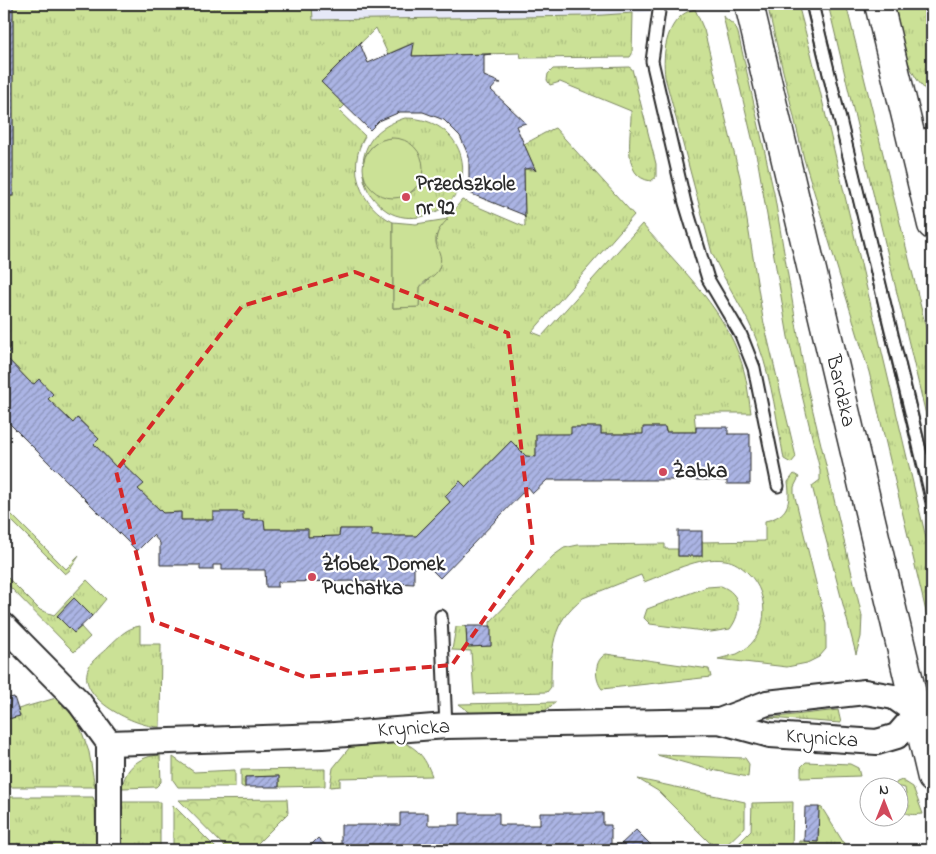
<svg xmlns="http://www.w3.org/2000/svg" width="936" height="854" font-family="'Indie Flower',sans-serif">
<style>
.built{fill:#e6e8f7}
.grass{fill:url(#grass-tufts);stroke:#7b8660}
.forest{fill:url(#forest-crowns);stroke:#7b8660}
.park{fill:#cbe196;stroke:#7b8660}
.building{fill:url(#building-hatch);stroke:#2b2b2b}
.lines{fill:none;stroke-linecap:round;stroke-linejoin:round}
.service-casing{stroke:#2b2b2b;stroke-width:15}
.minor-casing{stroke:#2b2b2b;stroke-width:28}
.secondary-casing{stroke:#2b2b2b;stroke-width:31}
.service{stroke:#fff;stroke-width:11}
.minor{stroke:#fff;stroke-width:24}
.secondary{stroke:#fff;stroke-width:28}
.tram{stroke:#2b2b2b;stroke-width:1}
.marked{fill:none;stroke:#d62828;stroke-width:4;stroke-dasharray:10 6;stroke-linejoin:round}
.poi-dot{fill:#d1495b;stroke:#fff;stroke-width:2}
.labels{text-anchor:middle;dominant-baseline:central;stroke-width:4.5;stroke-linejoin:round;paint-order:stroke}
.poi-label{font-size:21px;font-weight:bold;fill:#2b2b2b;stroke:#fff;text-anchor:start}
.street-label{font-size:21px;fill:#2b2b2b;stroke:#fff}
</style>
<defs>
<pattern id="grass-tufts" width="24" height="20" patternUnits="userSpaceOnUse" patternTransform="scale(1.25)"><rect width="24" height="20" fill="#cbe196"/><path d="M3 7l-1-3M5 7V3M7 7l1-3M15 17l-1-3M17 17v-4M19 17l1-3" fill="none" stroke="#aec181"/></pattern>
<pattern id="forest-crowns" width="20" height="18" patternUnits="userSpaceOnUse" patternTransform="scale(1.25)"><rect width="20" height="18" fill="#cbe196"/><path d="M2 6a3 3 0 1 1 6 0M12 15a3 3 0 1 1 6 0" fill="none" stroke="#aec181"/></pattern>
<pattern id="building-hatch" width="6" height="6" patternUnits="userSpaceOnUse" patternTransform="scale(1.25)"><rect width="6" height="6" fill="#abb4e4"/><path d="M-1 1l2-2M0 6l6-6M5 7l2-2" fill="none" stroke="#8b93b9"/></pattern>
</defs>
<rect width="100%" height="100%" fill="#fff"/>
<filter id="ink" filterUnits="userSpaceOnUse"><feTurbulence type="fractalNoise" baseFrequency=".02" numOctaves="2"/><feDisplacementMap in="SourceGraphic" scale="10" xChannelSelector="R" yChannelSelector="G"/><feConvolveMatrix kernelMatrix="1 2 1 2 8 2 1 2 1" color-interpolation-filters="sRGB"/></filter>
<g filter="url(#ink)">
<polygon class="built" points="312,4 694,4 695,8 590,16 313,20"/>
<g class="grass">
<path d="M13 4H312L313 20 589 16 633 13 632 54 630 57 521 58 520 53 412 56 413 43 388 54 376 28 321 82 345 105 339 111 365 136C346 168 360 206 393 222V308L419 307 420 287 428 280 439 255C429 230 447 219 462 200L525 227 524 169 535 170 524 144C531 141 551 129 555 128L634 215 532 332 542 336 642 224C681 269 731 314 745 375 748 387 749 401 751 413H694L696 432H666L665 427H644L643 434H601V427H572L571 434 536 435V457L526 456 511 441 466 487 460 481 450 502 416 536H371V529H340L339 536 308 537 307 529H265L264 520H243L242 512H213V520H181V512L163 513 138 489 143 484 122 462 116 467 94 444 99 439 78 418 73 423 48 399 53 394 39 380 34 384 30 382 5 356 10 351 4 344V196H13Z"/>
<polygon points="767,4 798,4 811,53 932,563 932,629 928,620 869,372 804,159"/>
<polygon points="828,4 846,4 932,352 932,440"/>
<path d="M895 4H922L932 45V96C904 73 901 37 895 4Z"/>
<path d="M695 9 704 30 740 177 763 319 796 457 791 463 784 459C777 421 772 382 759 346 747 313 726 285 712 253L665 77C662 53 666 16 695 9Z"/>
<polygon points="723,16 735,26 738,33 774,193 806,382 862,616 861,637 856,654 812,486 820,480 820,470 788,337 758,163"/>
<path d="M629 67 632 69 656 164V177L651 181C620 177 632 133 631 111L560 82 550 85 547 80 548 74 553 69Z"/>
<path d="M405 118C474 118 482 202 424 216 412 219 398 218 387 211 374 202 365 190 363 174L365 180 402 197 415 190 392 138C377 140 367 148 363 162 366 137 383 125 405 118Z"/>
<path d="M794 474 799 477 794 487V493L826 624V649L819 657 807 663 787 667 718 659C724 657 731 656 737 654 769 639 772 596 748 573 742 567 734 561 725 560 698 556 669 573 644 582L641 575 583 598C551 622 551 650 551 687L547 692 474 694 471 651 452 650 456 627 466 626 467 647 491 646 490 622 553 556 564 548 578 545 665 544V549H678V556H702V542L765 541V521C788 516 791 504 788 482Z"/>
<polygon points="4,507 66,569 79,556 69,571 65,574 4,513"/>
<polygon points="4,574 40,610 54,615 87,580 106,599 92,616 74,598 57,616 74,633 81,627 90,637 74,652 4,581"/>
<path d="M721 586C742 594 742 613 730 629L711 632 650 624 644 618 647 609 707 587Z"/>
<path d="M140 626V644H161L160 727C136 727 77 699 88 669 91 660 103 653 109 646 119 637 126 628 140 626Z"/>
<path d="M606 654 709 669 711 677 602 689C594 679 594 660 606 654Z"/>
<polygon points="56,698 78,721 89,752 95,787 4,787 4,720 19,716 18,709"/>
<polygon points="556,702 546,710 539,711 472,714 459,704"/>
<polygon points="838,710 841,723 768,718"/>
<path d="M396 740C417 746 425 757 432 776L340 778V786L330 787 333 768 350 747Z"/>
<path d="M160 755 161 782 156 787 122 788C125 767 140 756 160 755Z"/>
<polygon points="657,755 745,758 749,764 748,777 707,769"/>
<polygon points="173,757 194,772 235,770 235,787 178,787 173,780"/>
<polygon points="806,762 850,764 858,768 860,776 801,778 801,767"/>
<polygon points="325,769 325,786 279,787 279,776 245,777 245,788 241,786 241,770"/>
<polygon points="638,779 745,802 745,827 721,850 717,850 658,791"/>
<path d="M902 780 913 787 923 814C910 815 903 816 899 803L907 802 905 788 894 786 897 782Z"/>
<polygon points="4,797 93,797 95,803 96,850 4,850"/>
<polygon points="120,802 160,802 160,850 119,850"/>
<polygon points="793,802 792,850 732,850 751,831 752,803"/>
<polygon points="819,807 822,808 848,850 798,850 799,841 818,842"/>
</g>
<g class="forest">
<polygon points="287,799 288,813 251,850 228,850 179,800"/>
<polygon points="173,805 218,850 173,850"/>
</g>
<g class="park">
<circle cx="393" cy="168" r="30"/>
<path d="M448 219C422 245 447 248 439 268 436 277 425 279 420 287L419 307 393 308V222L416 224Z"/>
</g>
<g class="building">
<rect x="4" y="4" width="9" height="192"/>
<polygon points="361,42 360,44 368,63 414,43 412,56 491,54 484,55 484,76 501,83 497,83 491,90 526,123 516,126 536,171 533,168 524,169 525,218 524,215 464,191 469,180 469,157 460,136 444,120 423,112 400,112 379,121 370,130 321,82"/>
<polygon points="4,344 10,351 5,356 30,382 34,384 39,379 53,394 48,399 73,423 77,418 99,439 94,444 116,467 121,462 144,484 138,489 163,513 181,512 181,520 213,520 213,512 243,512 243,520 264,520 265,529 308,529 308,537 339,536 340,529 371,529 371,536 416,536 450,502 445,496 460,481 466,487 511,441 526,456 536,457 536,434 571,434 571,427 601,427 601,434 643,434 643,427 665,427 666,432 696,432 696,427 728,427 728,434 750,434 750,484 727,484 727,481 709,480 547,480 533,493 528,487 440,578 424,562 414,562 414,584 361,581 278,582 278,587 266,587 265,570 222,570 222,565 213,565 213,570 200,570 200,565 160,565 160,543 153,535 137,551 4,418"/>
<rect x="678" y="531" width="24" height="25"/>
<polygon points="74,598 92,616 74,633 57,616"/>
<polygon points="466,626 491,626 491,646 467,647"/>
<polygon points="14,697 20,716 4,720 4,699"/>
<polygon points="279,776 279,787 245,787 245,777"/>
<polygon points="805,807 819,807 818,842 804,841"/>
<polygon points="400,813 428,813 428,825 460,825 460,813 499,813 499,825 540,825 540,813 603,813 603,825 611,825 611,845 620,845 636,830 656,850 338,850 341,849 341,825 400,825"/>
<polygon points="318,838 331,850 306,850"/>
</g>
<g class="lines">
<defs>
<g id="service">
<polyline points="660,4 652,61 685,203 708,279 741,335 754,368 778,486"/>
<polyline points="812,4 932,499"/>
<polyline points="911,138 932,133"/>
<polyline points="441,616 446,726"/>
</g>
<g id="minor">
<polyline points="4,626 79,702 109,743 109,850"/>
<polyline points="719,721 767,703 865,692 894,697 917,713"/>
<polyline points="109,743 322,736 446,726 719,721 770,735 877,742 897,736 917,713 932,710"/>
</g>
<g id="secondary">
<polyline points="749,4 932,778"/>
<polyline points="879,4 932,225"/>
</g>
</defs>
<use href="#service" class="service-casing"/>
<use href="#minor" class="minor-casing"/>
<use href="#secondary" class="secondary-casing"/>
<use href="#service" class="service"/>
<use href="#minor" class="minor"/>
<use href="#secondary" class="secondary"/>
<g class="tram">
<polyline points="806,4 932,533"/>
<polyline points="819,4 932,474"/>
</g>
</g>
</g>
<path class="marked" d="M355 272 508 333 533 549 452 665 305 677 153 621 116 471 242 306Z"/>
<g class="poi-dot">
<circle cx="406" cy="197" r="5"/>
<circle cx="663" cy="472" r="5"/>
<circle cx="312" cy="577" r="5"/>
</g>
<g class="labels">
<g class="poi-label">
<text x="416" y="185">Przedszkole<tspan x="416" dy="24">nr 92</tspan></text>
<text x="673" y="472">Żabka</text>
<text x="322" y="565">Żłobek Domek<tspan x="322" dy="24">Puchatka</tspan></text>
</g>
<g class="street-label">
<text transform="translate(840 391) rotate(77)">Bardzka</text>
<text transform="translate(414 729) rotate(-3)">Krynicka</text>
<text transform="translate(822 739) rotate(4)">Krynicka</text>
</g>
</g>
<rect width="936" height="854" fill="none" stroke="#fff" stroke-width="20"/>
<rect x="10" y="10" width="916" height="834" fill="none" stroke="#2b2b2b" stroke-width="2" filter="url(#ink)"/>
<g transform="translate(884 802)"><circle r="24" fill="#ffffff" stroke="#aaaaaa"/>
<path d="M0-4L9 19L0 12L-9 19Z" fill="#d1495b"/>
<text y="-8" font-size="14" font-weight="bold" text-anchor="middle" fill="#2b2b2b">N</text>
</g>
</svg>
